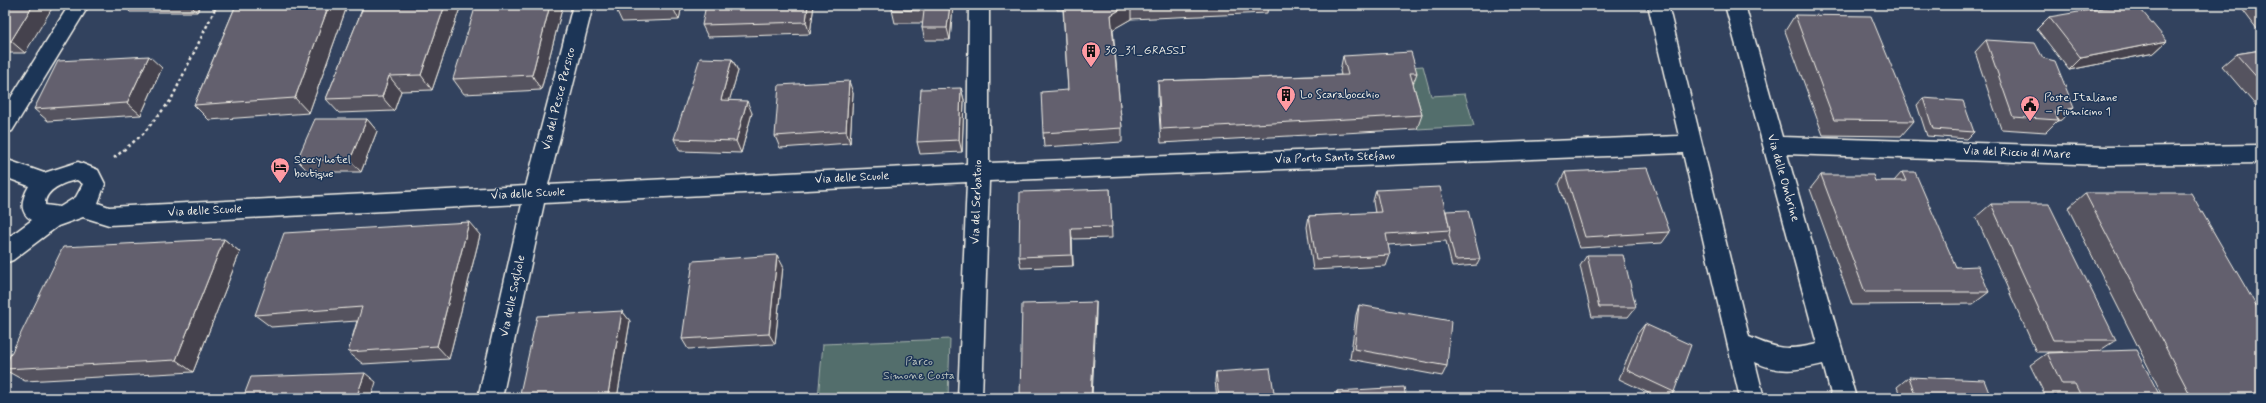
<svg xmlns="http://www.w3.org/2000/svg" width="2266" height="403" font-family="Mynerve,sans-serif">
<style>
.green{fill:#526e6c;stroke:#a3b0aa}
.lines{fill:none;stroke-linecap:round;stroke-linejoin:round}
.minor-casing{stroke:#f4f1e8;stroke-width:3}
.path{stroke:#f4f1e8;stroke-width:2.5;stroke-dasharray:3 3;stroke-linecap:butt}
.minor{fill:#1d3557;fill-rule:evenodd}
.wall{fill:#55535f;stroke:#f4f1e8}
.shaded-wall{fill:#45434d;stroke:#f4f1e8}
.building{fill:#63606e;stroke:#f4f1e8}
.labels{text-anchor:middle;dominant-baseline:central;stroke-width:3;stroke-linejoin:round;paint-order:stroke}
.poi-label{font-size:12px;fill:#f4f1e8;stroke:#1d3557;text-anchor:start}
.street-label{font-size:12px;fill:#f4f1e8;stroke:#1d3557}
.park-label{font-size:12px;fill:#bbc3bd;stroke:#1d3557}
</style>
<rect width="100%" height="100%" fill="#32425e"/>
<filter id="ink" filterUnits="userSpaceOnUse"><feTurbulence type="fractalNoise" baseFrequency=".025" numOctaves="2"/><feDisplacementMap in="SourceGraphic" scale="8" xChannelSelector="R" yChannelSelector="G"/><feConvolveMatrix kernelMatrix="1 2 1 2 8 2 1 2 1" color-interpolation-filters="sRGB"/></filter>
<g filter="url(#ink)">
<g class="green">
<polygon points="1423,66 1431,96 1465,94 1474,126 1417,129 1406,88 1407,67"/>
<polygon points="950,339 948,398 818,398 823,344"/>
</g>
<g class="lines">
<defs>
<g id="minor">
<polygon points="69,5 89,5 12,131 5,133 5,107"/>
<path d="M573 5H593L548 185 967 164 969 5H989V163L1679 136 1648 5H1668L1749 337C1777 349 1787 351 1817 344L1725 5H1745L1782 137 2106 147 2261 145V163L2106 165 1787 154 1856 398H1832L1823 364C1797 370 1780 374 1755 362L1764 398H1740L1683 153 989 181 982 398H958L967 182 544 203 502 398H478L522 204 109 225 83 217 58 226 13 260 5 263V240L32 220C18 212 22 198 29 186L5 177V159L44 173 78 162 98 170 105 184 98 203 109 207 526 186ZM77 180 83 184 76 197 60 207 45 205C44 190 64 182 77 180Z"/>
</g>
</defs>
<use href="#minor" class="minor-casing"/>
<polyline class="path" points="114,158 143,134 171,100 217,5"/>
<use href="#minor" class="minor"/>
</g>
<g class="wall">
<polygon points="5,5 25,53 5,53"/>
<polygon points="123,5 201,5 197,12 130,12"/>
<polygon points="236,5 342,5 346,9 309,113 209,120 194,105"/>
<polygon points="364,5 461,5 432,90 401,91 394,111 339,113 326,99"/>
<polygon points="563,5 541,90 464,94 453,79"/>
<polygon points="682,5 679,20 622,22 616,9"/>
<polygon points="814,5 810,34 708,37 702,25"/>
<polygon points="953,5 950,40 925,40 922,28 923,23 895,23 892,10"/>
<polygon points="1057,5 1268,5 1267,13 1131,19 1113,29 1122,128 1122,142 1044,147 1043,133 1068,90 1063,10 1057,10"/>
<polygon points="1985,5 2004,5 1987,7"/>
<polygon points="2149,5 2190,5 2152,9"/>
<polygon points="2239,5 2261,5 2261,29 2257,29"/>
<polygon points="1795,15 1914,121 1901,136 1823,135 1785,31"/>
<polygon points="2049,17 2167,41 2154,53 2069,70 2037,29"/>
<polygon points="1986,40 2061,120 2057,121 2046,132 2001,129 1975,52"/>
<polygon points="2261,50 2261,107 2257,107 2222,66 2236,54"/>
<polygon points="1343,56 1417,73 1413,84 1422,115 1417,129 1161,143 1158,96 1158,81 1341,75 1340,71"/>
<polygon points="732,59 738,71 729,101 752,113 741,153 680,151 674,139"/>
<polygon points="162,68 141,115 48,121 34,109"/>
<polygon points="961,88 964,100 962,152 920,154 917,142"/>
<polygon points="853,93 850,143 780,148 775,136"/>
<polygon points="1923,98 1974,132 1967,139 1927,136 1917,105"/>
<polygon points="367,119 377,131 361,172 309,172 297,160"/>
<polygon points="1565,172 1670,232 1662,243 1579,248 1559,184"/>
<polygon points="1902,172 1956,267 1989,292 1973,304 1852,305 1810,189 1821,175 1875,181 1894,181"/>
<polygon points="1110,189 1112,238 1072,239 1073,266 1021,268 1019,257"/>
<polygon points="1376,190 1446,211 1480,259 1477,265 1452,267 1446,241 1388,245 1390,255 1386,266 1313,270 1307,227 1309,216 1375,213 1373,201"/>
<polygon points="2085,193 2261,398 2164,398 2068,208"/>
<polygon points="1991,204 2116,340 2099,351 2161,398 2058,398 2057,395 2045,395 2030,365 2047,353 2063,352 2036,352 1976,217"/>
<polygon points="480,235 449,359 363,364 348,352 357,321 271,327 255,315"/>
<polygon points="224,239 240,252 193,372 25,381 5,370 5,366"/>
<polygon points="1587,255 1636,307 1628,317 1592,317 1580,266"/>
<polygon points="783,266 775,344 688,349 682,339"/>
<polygon points="1359,305 1447,366 1442,376 1350,359 1356,315"/>
<polygon points="622,311 630,321 617,398 519,398"/>
<polygon points="1645,324 1674,392 1669,398 1659,398 1619,379 1637,334"/>
<polygon points="1216,372 1275,398 1217,398 1215,381"/>
<polygon points="1909,377 1991,398 1901,398 1897,387"/>
<polygon points="1337,391 1406,398 1335,398"/>
</g>
<g class="shaded-wall">
<polygon points="33,5 54,5 25,53 11,41"/>
<polygon points="190,5 201,5 197,12"/>
<polygon points="329,5 342,5 346,9 309,113 295,98"/>
<polygon points="445,5 461,5 432,90 421,75"/>
<polygon points="550,5 563,5 541,90 532,75"/>
<polygon points="674,5 682,5 679,20 673,8"/>
<polygon points="808,5 814,5 810,34 806,22"/>
<polygon points="950,5 953,5 950,40 947,28"/>
<polygon points="1128,5 1131,5 1131,19 1112,30 1111,15"/>
<polygon points="2167,41 2154,53 2069,70 2081,58"/>
<polygon points="149,56 162,68 141,115 127,103"/>
<polygon points="732,59 738,71 726,112 721,100"/>
<polygon points="389,76 401,91 394,111 382,97"/>
<polygon points="849,81 853,93 850,143 846,131"/>
<polygon points="961,88 964,100 962,152 959,140"/>
<polygon points="747,101 752,113 741,153 736,141"/>
<polygon points="2074,108 2061,120 2057,121 2058,120 2055,112"/>
<polygon points="367,119 377,131 361,172 350,160"/>
<polygon points="469,222 480,235 449,359 437,346"/>
<polygon points="1071,228 1072,239 1073,266 1072,255"/>
<polygon points="224,239 240,252 193,372 176,360"/>
<polygon points="777,255 783,266 775,344 769,334"/>
<polygon points="1096,302 1096,315 1092,398 1091,398"/>
<polygon points="622,311 630,321 617,398 611,398 608,394"/>
<polygon points="365,373 376,382 371,398 356,398"/>
</g>
<g class="building">
<polygon points="5,5 33,5 11,41 5,41"/>
<polygon points="236,5 329,5 295,98 194,105"/>
<polygon points="364,5 445,5 421,75 389,76 382,97 326,99"/>
<polygon points="476,5 550,5 532,75 453,79"/>
<polygon points="617,5 674,5 673,8 616,9"/>
<polygon points="706,5 808,5 806,22 702,25"/>
<polygon points="893,5 950,5 947,28 922,28 924,11 892,10"/>
<polygon points="1063,5 1128,5 1111,15 1122,128 1043,133 1041,92 1068,90"/>
<polygon points="2120,5 2137,5 2167,41 2081,58 2049,17"/>
<polygon points="2253,5 2261,5 2261,15"/>
<polygon points="1795,15 1871,16 1914,121 1834,120"/>
<polygon points="1986,40 2035,43 2043,58 2055,61 2074,108 2055,112 2058,120 2013,117"/>
<polygon points="2261,50 2261,82 2236,54"/>
<polygon points="1411,52 1417,73 1410,73 1422,115 1161,129 1158,81 1348,75 1343,56"/>
<polygon points="149,56 127,103 34,109 58,61"/>
<polygon points="700,58 732,59 721,100 747,101 736,141 674,139"/>
<polygon points="849,81 846,131 775,136 779,85"/>
<polygon points="961,88 959,140 917,142 921,89"/>
<polygon points="1923,98 1963,101 1974,132 1933,129"/>
<polygon points="315,119 367,119 350,160 297,160"/>
<polygon points="1647,168 1670,232 1585,237 1565,172"/>
<polygon points="1902,172 1915,172 1956,267 1978,266 1989,292 1865,292 1821,175 1873,175 1875,181 1906,181"/>
<polygon points="1440,187 1450,230 1386,234 1390,255 1316,259 1309,216 1381,212 1376,190"/>
<polygon points="1110,189 1112,227 1071,228 1072,255 1019,257 1020,192"/>
<polygon points="2085,193 2191,193 2261,314 2261,398 2192,398"/>
<polygon points="1991,204 2049,204 2116,340 2053,340"/>
<polygon points="1468,210 1480,259 1455,260 1449,235 1450,230 1446,211"/>
<polygon points="469,222 437,346 348,352 362,307 255,315 284,233"/>
<polygon points="224,239 176,360 5,369 5,366 63,247"/>
<polygon points="777,255 769,334 682,339 693,261"/>
<polygon points="1587,255 1623,255 1636,307 1599,307"/>
<polygon points="1096,302 1091,398 1020,398 1022,304"/>
<polygon points="1359,305 1451,321 1447,366 1354,349"/>
<polygon points="622,311 608,394 536,398 519,398 537,316"/>
<polygon points="1645,324 1691,345 1674,392 1627,370"/>
<polygon points="2136,350 2161,398 2082,398 2075,384 2062,384 2047,353"/>
<polygon points="1270,368 1275,398 1219,398 1216,372"/>
<polygon points="365,373 356,398 243,398 251,377"/>
<polygon points="1909,377 1984,380 1991,398 1916,398"/>
<polygon points="1404,387 1406,398 1338,398 1337,391"/>
</g>
</g>
<defs>
<symbol id="building-pin" viewBox="-11 -11 22 30"><path d="M0 17L-7.5 6A9.5 9.5 0 1 1 7.5 6Z" fill="#ff9aa2" stroke="#1d3557"/><path d="M-4-6H4V6H1V3H-1V6H-4ZM-2.5-4.3h1.7v1.8h-1.7ZM.8-4.3h1.7v1.8H.8ZM-2.5-1h1.7V.8h-1.7ZM.8-1h1.7V.8H.8Z" fill="#111"/></symbol>
<symbol id="civic-pin" viewBox="-11 -11 22 30"><path d="M0 17L-7.5 6A9.5 9.5 0 1 1 7.5 6Z" fill="#ff9aa2" stroke="#1d3557"/><path d="M-.6-6.5H3V-4.5H.6V-3L4-1V1h2V6H-6V1h2V-1L-.6-3ZM-1.2 2.5V6h2.4V2.5Z" fill="#111"/></symbol>
<symbol id="hotel-pin" viewBox="-11 -11 22 30"><path d="M0 17L-7.5 6A9.5 9.5 0 1 1 7.5 6Z" fill="#ff9aa2" stroke="#1d3557"/><path d="M-6-4.5h1.5V1H6V5H4.5V3h-9V5H-6ZM-4 0a1.8 1.8 0 1 1 3.6 0ZM.5 0V-2.5h3Q6-2.5 6 0Z" fill="#111"/></symbol>
</defs>
<g fill-rule="evenodd">
<use href="#building-pin" x="1080" y="40" width="22" height="30"/>
<use href="#building-pin" x="1275" y="84" width="22" height="30"/>
<use href="#civic-pin" x="2019" y="94" width="22" height="30"/>
<use href="#hotel-pin" x="269" y="156" width="22" height="30"/>
</g>
<g class="labels">
<g class="poi-label">
<text x="1105" y="51">30_31_GRASSI</text>
<text x="1300" y="95">Lo Scarabocchio</text>
<text x="2044" y="98">Poste Italiane<tspan x="2044" dy="14">– Fiumicino 1</tspan></text>
<text x="294" y="160">Seccy hotel<tspan x="294" dy="14">boutique</tspan></text>
</g>
<g class="street-label">
<text transform="translate(559 99) rotate(-76)">Via del Pesce Persico</text>
<text transform="translate(2017 153) rotate(2)">Via del Riccio di Mare</text>
<text transform="translate(1335 158) rotate(-2)">Via Porto Santo Stefano</text>
<text transform="translate(852 178) rotate(-3)">Via delle Scuole</text>
<text transform="translate(1783 178) rotate(74)">Via delle Ombrine</text>
<text transform="translate(528 194) rotate(-3)">Via delle Scuole</text>
<text transform="translate(977 202) rotate(-88)">Via del Serbatoio</text>
<text transform="translate(205 211) rotate(-3)">Via delle Scuole</text>
<text transform="translate(513 296) rotate(-78)">Via delle Sogliole</text>
</g>
<g class="park-label">
<text x="919" y="362">Parco<tspan x="919" dy="14">Simone Costa</tspan></text>
</g>
</g>
<rect width="2266" height="403" fill="none" stroke="#1d3557" stroke-width="20"/>
<rect x="10" y="10" width="2246" height="383" fill="none" stroke="#f4f1e8" stroke-width="1.5" filter="url(#ink)"/>
</svg>
